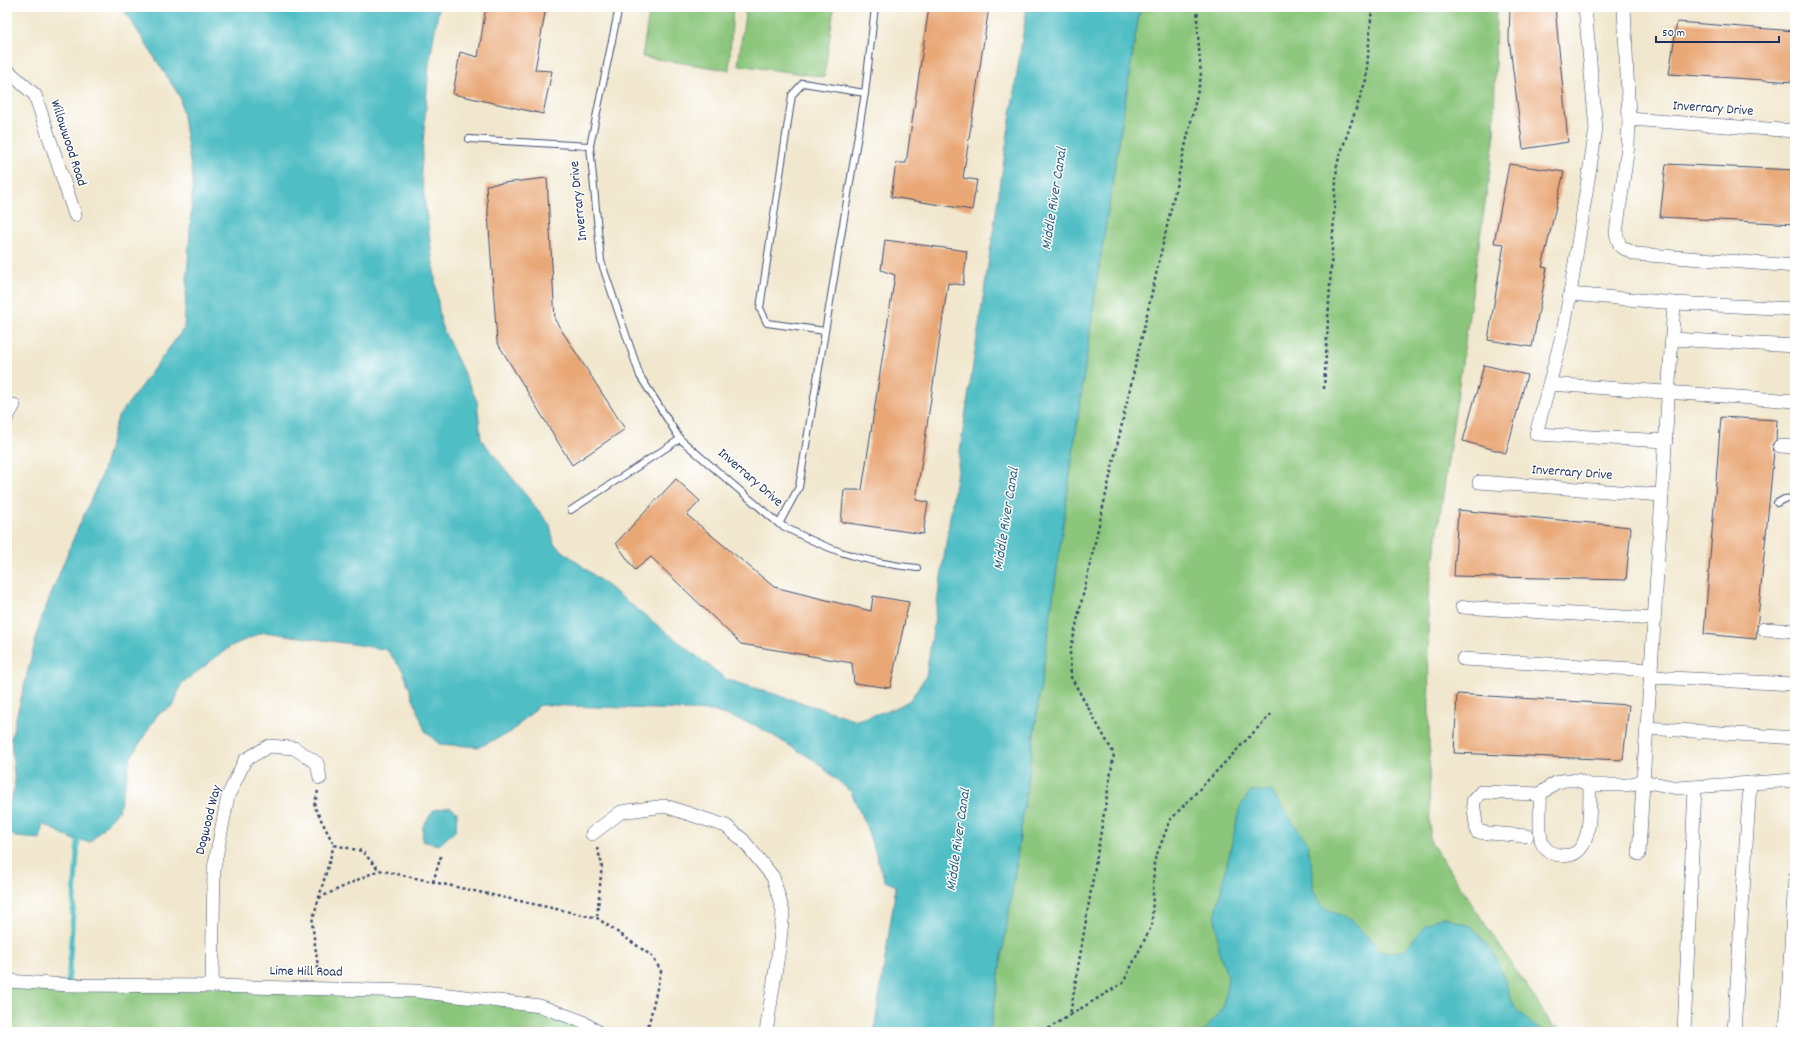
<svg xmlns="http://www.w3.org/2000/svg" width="1802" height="1039" font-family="Dekko,sans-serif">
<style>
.green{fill:#8bc67b;stroke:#537a6c}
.water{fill:#50bec5;stroke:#367692}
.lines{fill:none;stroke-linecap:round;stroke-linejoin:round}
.stream{stroke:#50bec5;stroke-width:5}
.building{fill:#e9a776}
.service-casing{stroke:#3b4b6f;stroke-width:8}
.minor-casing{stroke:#3b4b6f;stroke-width:14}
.path{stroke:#3b4b6f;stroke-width:2.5;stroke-dasharray:3 3;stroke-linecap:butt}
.service{stroke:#fff;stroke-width:6}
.minor{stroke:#fff;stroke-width:13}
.labels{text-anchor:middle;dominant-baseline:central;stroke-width:3;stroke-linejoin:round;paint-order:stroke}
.street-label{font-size:14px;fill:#1b2f5e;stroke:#fff}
.water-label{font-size:15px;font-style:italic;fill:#2e6182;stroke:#fff}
</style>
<rect width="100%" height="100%" fill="#fff"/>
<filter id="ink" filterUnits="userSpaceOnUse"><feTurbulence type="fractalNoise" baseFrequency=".025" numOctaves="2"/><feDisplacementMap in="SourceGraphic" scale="8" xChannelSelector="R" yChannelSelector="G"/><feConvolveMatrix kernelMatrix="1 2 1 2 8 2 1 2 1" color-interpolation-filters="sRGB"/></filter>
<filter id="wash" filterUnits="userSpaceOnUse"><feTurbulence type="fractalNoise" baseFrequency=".012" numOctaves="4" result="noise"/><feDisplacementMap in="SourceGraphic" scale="16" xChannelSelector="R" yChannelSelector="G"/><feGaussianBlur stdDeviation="0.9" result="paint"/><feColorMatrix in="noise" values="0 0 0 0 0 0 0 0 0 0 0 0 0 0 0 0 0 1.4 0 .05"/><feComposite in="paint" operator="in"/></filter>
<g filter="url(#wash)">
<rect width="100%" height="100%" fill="#f1e7ce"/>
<g class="green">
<polygon points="650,7 733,7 729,70 642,57"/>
<polygon points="746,7 834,7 824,77 738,65"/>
<polygon points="1140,7 1496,7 1494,141 1428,599 1430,841 1553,1026 1572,1032 990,1032 1014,879 1097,280"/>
<polygon points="7,981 416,991 540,1006 598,1032 7,1032"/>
</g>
<g class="water">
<polygon points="122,7 439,7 429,64 421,172 441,325 477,401 481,439 550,525 554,544 726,679 857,720 896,708 910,700 926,676 1027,7 1140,7 1097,280 1014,879 990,1032 874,1032 896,886 885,881 867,829 851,792 814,760 755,725 713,711 540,705 511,732 479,747 439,744 425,731 403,671 387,650 359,645 264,632 231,646 181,684 174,705 158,714 131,757 119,810 90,842 72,839 43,824 40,839 15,837 7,829 7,812 15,786 11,738 41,619 74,537 101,477 118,417 184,328 193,181 180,97"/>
<polygon points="1251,791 1271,791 1307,842 1313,872 1313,890 1323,907 1352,921 1383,953 1404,950 1427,924 1443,916 1472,927 1495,955 1515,1008 1534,1026 1549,1032 1204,1032 1223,1008 1228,977 1220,955 1215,917 1240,807"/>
<polygon points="450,807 457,812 456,830 439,845 422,841 423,826 434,810"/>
</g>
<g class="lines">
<polyline class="stream" points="68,985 78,840"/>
</g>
<g id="blocks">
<g class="building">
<polygon points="486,7 546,7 535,70 552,71 543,114 453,94 460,52 478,57"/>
<polygon points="929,7 989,7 963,178 977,180 972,210 891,197 896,163 906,163"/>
<polygon points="1510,7 1555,7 1568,142 1523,149 1509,39"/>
<polygon points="1677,22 1795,31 1795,82 1669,74"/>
<polygon points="1509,164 1564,172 1542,267 1547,268 1532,347 1488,340 1504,244 1494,243"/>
<polygon points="1666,164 1795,170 1795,224 1660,217"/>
<polygon points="547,178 555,320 625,429 572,465 497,342 486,185"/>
<polygon points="885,240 967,251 963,285 948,283 916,500 928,502 923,534 841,522 844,490 862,490 895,275 881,270"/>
<polygon points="1484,365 1527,375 1506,453 1463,441"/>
<polygon points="1721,417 1777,420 1776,440 1772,445 1774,451 1756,639 1704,634"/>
<polygon points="676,479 700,501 687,515 774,587 871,611 873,596 909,602 890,688 854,683 852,663 741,644 651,557 635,570 616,543"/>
<polygon points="1458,510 1631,527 1626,580 1454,576"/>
<polygon points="1457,694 1629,705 1623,760 1454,753"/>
</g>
</g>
</g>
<g filter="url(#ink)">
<use href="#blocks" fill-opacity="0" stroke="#3b4b6f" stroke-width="1"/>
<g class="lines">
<defs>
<g id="service">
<polyline points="619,7 590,146 601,261 640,376 680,439 779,524 799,487 865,93 875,7"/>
<polyline points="469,139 590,146"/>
<polyline points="825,331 767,323 760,308 792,95 803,83 865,93"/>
<polyline points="1777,503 1784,499 1795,498"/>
<polyline points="571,510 680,439"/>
<path d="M779 524C828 550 861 562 917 568"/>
</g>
<g id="minor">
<polyline points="1585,7 1596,129 1570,294 1674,303 1795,309"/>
<polyline points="1624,7 1629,119 1628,146 1616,233 1620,246 1635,254 1795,266"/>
<polyline points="7,70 35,95 75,215"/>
<polyline points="1629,119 1795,131"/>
<polyline points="1570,294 1563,332 1536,434 1666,441"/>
<polyline points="1672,339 1795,346"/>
<polyline points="1549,384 1795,401"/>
<polyline points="7,417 14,405"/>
<polyline points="1780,446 1795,447"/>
<polyline points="1479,482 1662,495"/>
<polyline points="1462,607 1654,619"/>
<polyline points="1764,629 1795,631"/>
<polyline points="1463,659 1651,670 1643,781 1677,788 1795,780"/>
<polyline points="1651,670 1674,303"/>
<polyline points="1650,677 1795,684"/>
<polyline points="1647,728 1795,738"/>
<path d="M1540 794C1541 806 1538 834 1542 843 1545 850 1552 854 1559 855 1595 862 1589 807 1590 785"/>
<polyline points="592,834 621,812 665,806 726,826 743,840 773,877 783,912 779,949 766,1032"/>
<polyline points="1527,836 1477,832 1473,801 1481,792 1540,794 1555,783 1565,780 1577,780 1590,785 1627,785 1643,781 1639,854"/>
<polyline points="7,981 68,985 212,986 416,991 540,1006 581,1021 598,1032"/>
<polyline points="212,986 214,868 228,796 245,760 269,746 294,748 317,763 320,778"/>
<polyline points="1684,1032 1695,787"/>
<polyline points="1734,1032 1750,783"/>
<polyline points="1786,1032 1795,878"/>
</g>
</defs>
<use href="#service" class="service-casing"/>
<use href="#minor" class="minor-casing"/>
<g class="path">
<polyline points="1198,7 1197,19 1201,77 1070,652 1071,677 1114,754 1070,1015 1123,983 1152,925 1154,862 1170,820 1273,712"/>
<polyline points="1324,389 1337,164 1366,80 1372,7"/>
<polyline points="318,791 314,806 334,845 362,851 379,870 597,918 652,956 661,971 647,1032"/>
<polyline points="597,848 602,864 597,918"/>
<polyline points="433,882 441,856"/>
<polyline points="319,898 379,870"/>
<polyline points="319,975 312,922 334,845"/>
<polyline points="1043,1032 1070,1015"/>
</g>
<use href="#service" class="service"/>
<use href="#minor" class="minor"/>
</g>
</g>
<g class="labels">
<g class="street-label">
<text transform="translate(1713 109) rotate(4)">Inverrary Drive</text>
<text transform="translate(68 143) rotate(72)">Willowwood Road</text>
<text transform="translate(579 201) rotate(-96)">Inverrary Drive</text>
<text transform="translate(1572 473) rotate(4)">Inverrary Drive</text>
<text transform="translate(750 478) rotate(41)">Inverrary Drive</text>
<text transform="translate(209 820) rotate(-76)">Dogwood Way</text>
<text transform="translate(306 972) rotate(1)">Lime Hill Road</text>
</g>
<g class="water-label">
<text transform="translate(1055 199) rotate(-81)">Middle River Canal</text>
<text transform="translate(1007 519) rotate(-81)">Middle River Canal</text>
<text transform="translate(959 840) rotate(-82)">Middle River Canal</text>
</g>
</g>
<rect width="1802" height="1039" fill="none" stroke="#fff" stroke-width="24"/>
<path d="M1656 36v6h123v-6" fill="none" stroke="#1b2f5e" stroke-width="2"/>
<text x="1662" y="36" font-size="12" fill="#1b2f5e" stroke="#ffffff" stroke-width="3" paint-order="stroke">50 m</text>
</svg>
